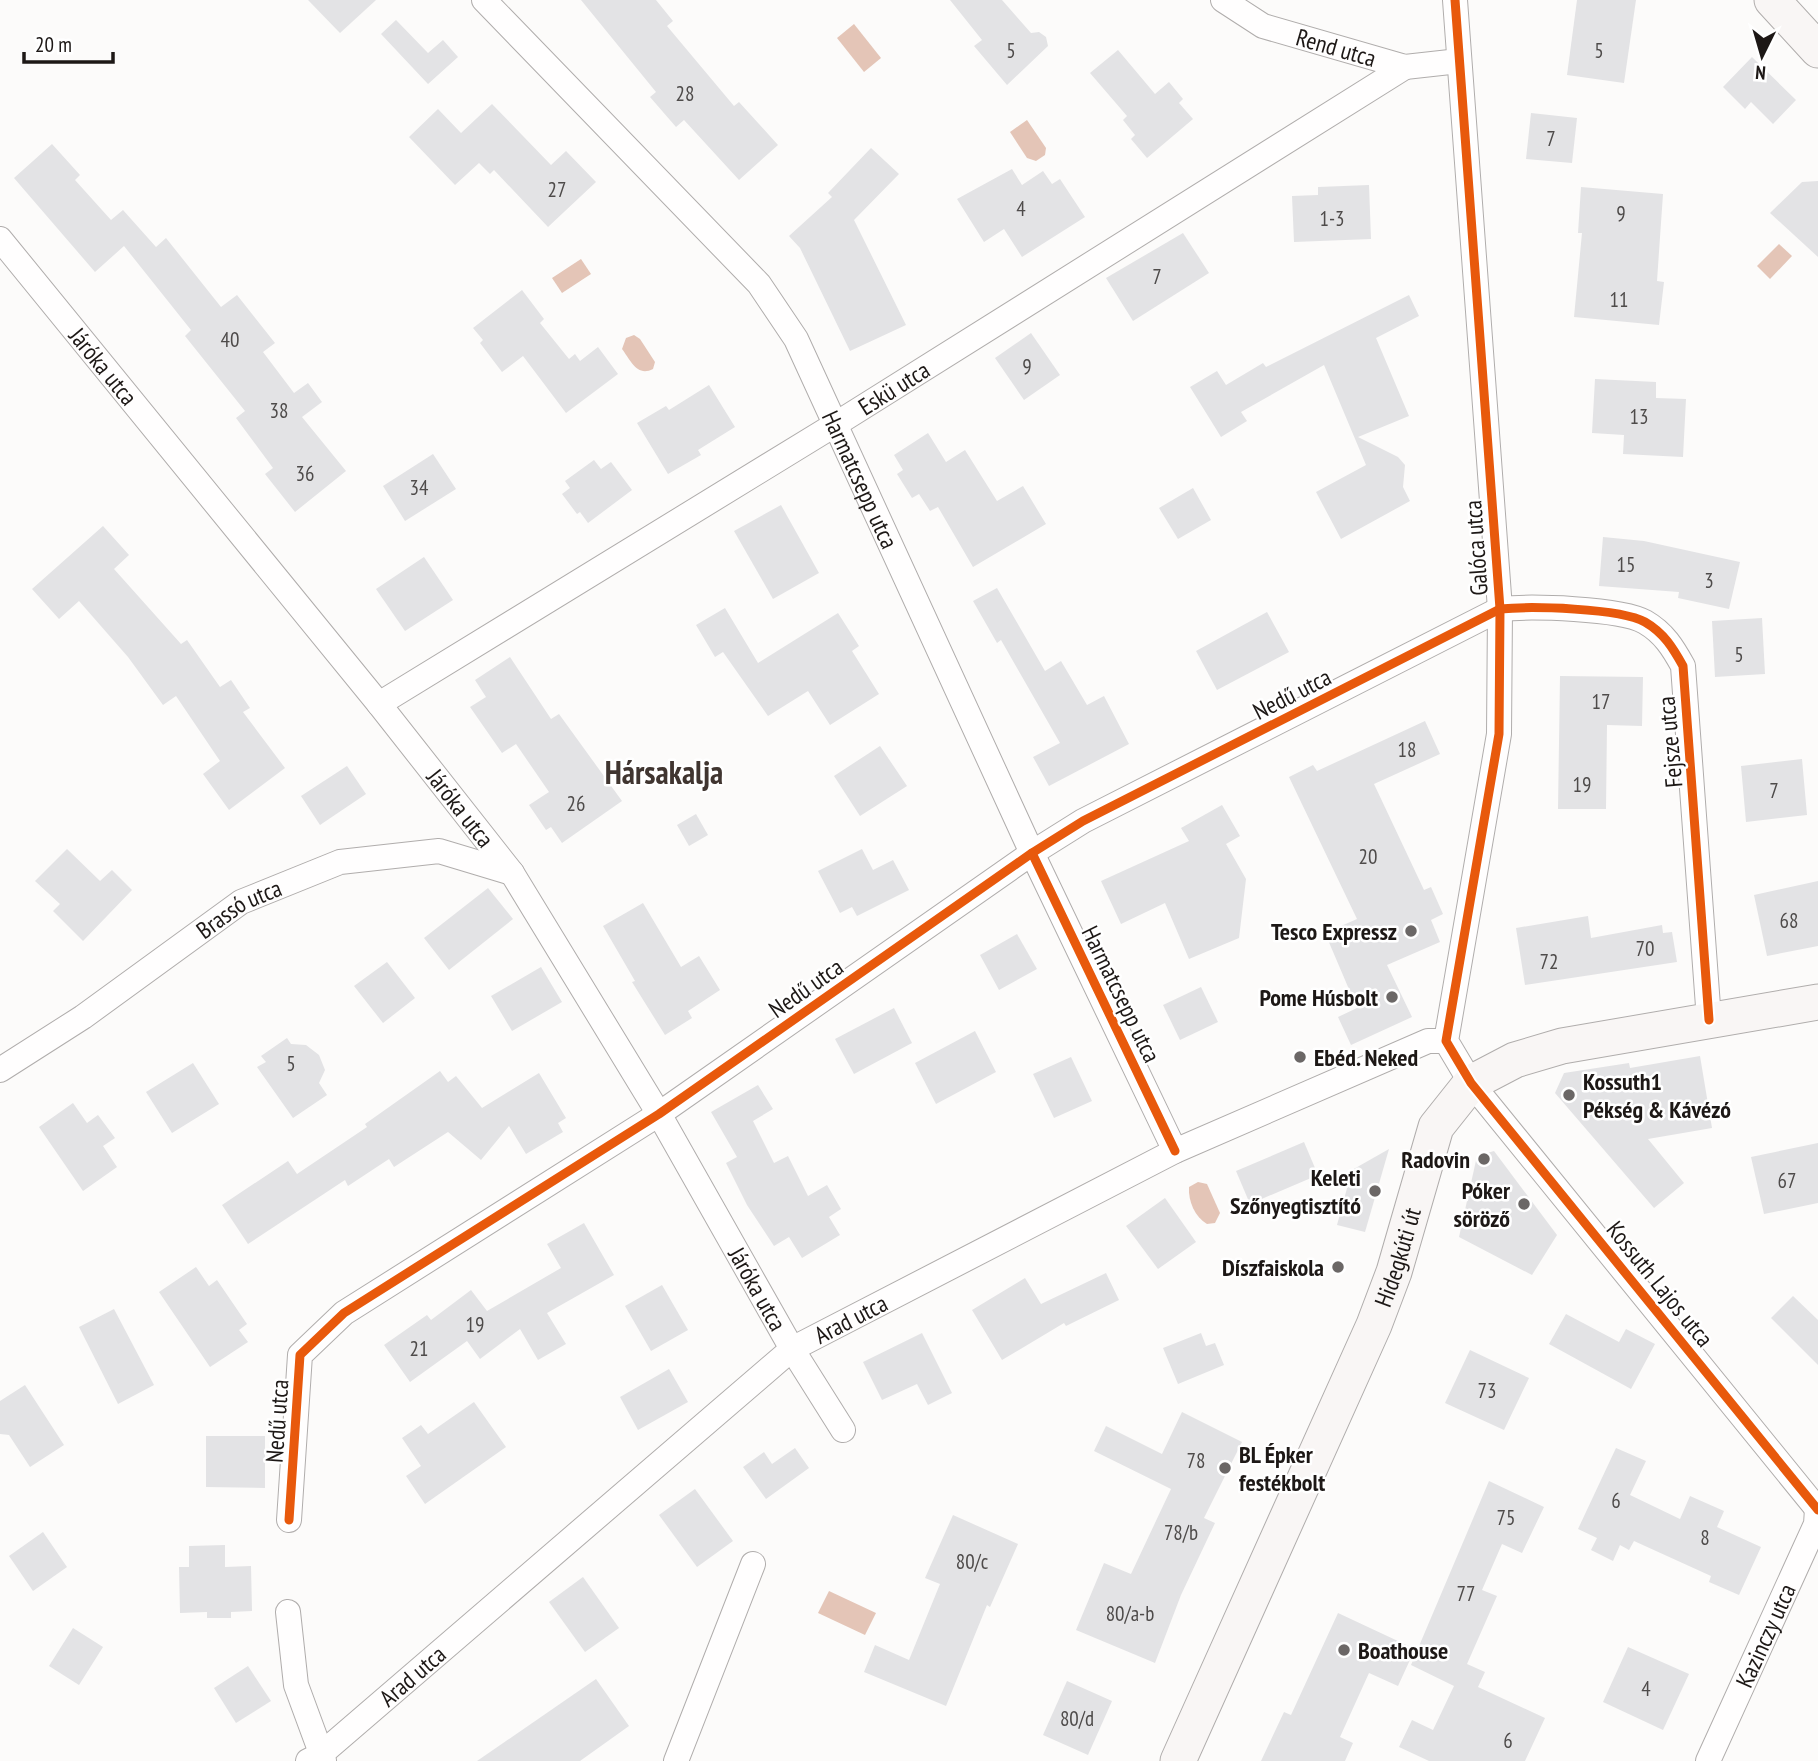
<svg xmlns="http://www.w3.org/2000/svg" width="1818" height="1761" font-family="'PT Sans Narrow',sans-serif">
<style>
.water{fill:#e4c5b7}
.building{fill:#e3e3e5}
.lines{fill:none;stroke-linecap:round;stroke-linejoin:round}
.minor-casing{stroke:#b0adac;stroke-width:26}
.secondary-casing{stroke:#b0adac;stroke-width:37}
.minor{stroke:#fffefe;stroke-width:24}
.secondary{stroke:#f9f6f5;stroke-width:35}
.cycleway-casing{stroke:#fff;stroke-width:13}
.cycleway{stroke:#e8590c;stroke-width:9}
.poi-dot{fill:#6b6766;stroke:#fff;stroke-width:2.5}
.labels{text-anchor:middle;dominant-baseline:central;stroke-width:5;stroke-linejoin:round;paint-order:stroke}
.number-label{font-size:21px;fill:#4e4b4a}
.street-label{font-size:24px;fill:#1d1816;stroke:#fff}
.poi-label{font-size:24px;font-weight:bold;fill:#1d1816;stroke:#fff;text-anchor:end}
.district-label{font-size:32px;font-weight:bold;fill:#403530;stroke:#fff}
</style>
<rect width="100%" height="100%" fill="#fcfbfa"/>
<g class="water">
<polygon points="854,24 881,58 864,72 837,38"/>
<polygon points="1027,120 1046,148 1045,155 1036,161 1027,158 1010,132"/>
<polygon points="1779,244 1792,256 1770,279 1757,266"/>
<polygon points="581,259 591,274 562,293 552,278"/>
<path d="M634 335 640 339 655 362 653 369C637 377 631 361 622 349L626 338Z"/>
<path d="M1198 1182 1207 1184 1220 1213 1215 1223 1207 1224C1195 1217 1188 1201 1189 1187Z"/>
<polygon points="829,1591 876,1613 865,1635 818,1613"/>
</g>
<g class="building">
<polygon points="308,0 376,0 340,33"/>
<polygon points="581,0 656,0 673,21 667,26 734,106 739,102 778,145 739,180 684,120 676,127 650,97 656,92"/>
<polygon points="950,0 1002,0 1031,33 1039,32 1046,37 1048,46 1007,85 974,46 982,40"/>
<polygon points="1577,0 1636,0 1624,83 1567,75"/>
<polygon points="396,20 428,53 443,40 458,57 428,84 381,34"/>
<polygon points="1118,50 1155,94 1169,82 1183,99 1179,103 1193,119 1147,158 1131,139 1135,135 1123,120 1127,116 1090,73"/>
<polygon points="1752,57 1796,100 1773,124 1751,102 1745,109 1723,87"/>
<polygon points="492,104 551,165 566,151 596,182 548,227 494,170 490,174 479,163 455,185 409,137 438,109 461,133"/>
<polygon points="1531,113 1577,118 1572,163 1526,159"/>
<polygon points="52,144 80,175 75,180 111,220 123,210 156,247 166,238 221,307 237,295 275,343 263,352 294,393 308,383 322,402 302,417 346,471 295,512 265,474 273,468 236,418 245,411 185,336 191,330 124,246 95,272 14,178"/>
<polygon points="871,148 899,174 854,220 906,325 850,351 800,248 789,236 832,197 828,193"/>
<polygon points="1012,169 1022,185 1043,171 1052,184 1060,179 1085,217 1022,257 1004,229 984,242 957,199"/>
<polygon points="1818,181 1818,257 1770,213 1802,182"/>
<polygon points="1369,185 1371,239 1294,242 1292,196 1318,195 1318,187"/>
<polygon points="1581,187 1663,194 1657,281 1664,282 1659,325 1574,317 1582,233 1578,233"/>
<polygon points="1183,233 1209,273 1133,321 1106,278"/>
<polygon points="522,290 544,319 540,323 569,359 575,354 580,361 598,347 618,374 566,413 523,356 502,372 480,343 483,340 473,328"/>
<polygon points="1409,295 1419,316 1376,338 1409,416 1358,437 1398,457 1405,465 1403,487 1410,501 1341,539 1316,492 1366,465 1324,365 1241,412 1247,421 1221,437 1190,387 1217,371 1226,385 1263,363 1266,367"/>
<polygon points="1031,333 1060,375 1024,400 995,358"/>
<polygon points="1595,379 1656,382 1656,398 1686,399 1683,457 1623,454 1624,435 1592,433"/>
<polygon points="709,385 735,427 698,450 701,455 668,474 637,423 666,406 669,410"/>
<polygon points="928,433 946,462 965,450 997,501 1023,486 1046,524 973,567 938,507 930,511 919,494 912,498 897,474 903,470 894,455"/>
<polygon points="433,454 456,489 405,521 383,486"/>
<polygon points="594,460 601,469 611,462 632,490 588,523 580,512 577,514 562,494 570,488 565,481"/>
<polygon points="1193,488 1211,520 1178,539 1159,508"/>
<polygon points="781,505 819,573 773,599 734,531"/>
<polygon points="103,526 129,555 114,569 181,644 187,640 220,687 231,680 250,708 243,712 285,768 229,810 203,774 220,761 176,696 163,705 128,657 79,601 59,619 32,589"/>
<polygon points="1603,537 1644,541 1740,562 1729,609 1678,598 1679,592 1599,586"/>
<polygon points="424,557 453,600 405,631 376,589"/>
<polygon points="997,588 1045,671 1061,661 1087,705 1104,696 1129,744 1049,786 1033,757 1060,743 1001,640 997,643 973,601"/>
<polygon points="725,608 758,663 838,613 859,646 852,651 879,694 830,725 808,691 768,716 723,652 715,657 696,625"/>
<polygon points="1267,612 1289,652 1217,690 1196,651"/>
<polygon points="1762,618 1765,674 1715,677 1712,621"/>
<polygon points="510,657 551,719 559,714 622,801 562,843 551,827 546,830 529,805 549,792 516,744 502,753 470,707 486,697 475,680"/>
<polygon points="1560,676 1643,677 1642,726 1607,725 1606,809 1558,809"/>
<polygon points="1425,721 1440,754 1374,784 1424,890 1431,887 1443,914 1431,920 1440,942 1387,965 1412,1017 1351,1045 1338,1017 1357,1008 1325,933 1357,919 1289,777 1313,765 1317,771"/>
<polygon points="880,746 907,786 860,816 834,776"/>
<polygon points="1802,759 1807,815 1746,822 1741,766"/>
<polygon points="347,766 366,794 320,825 301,796"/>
<polygon points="1222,805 1240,836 1226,844 1246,879 1239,938 1189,959 1165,903 1121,924 1101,881 1189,841 1181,828"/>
<polygon points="696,814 708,835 689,846 677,825"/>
<polygon points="67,849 100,881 112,870 132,890 83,941 53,911 60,904 35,881"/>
<polygon points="862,849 873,870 893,860 909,890 857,916 852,907 840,913 818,871"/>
<polygon points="1818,881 1818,946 1767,956 1754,895"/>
<polygon points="488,888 513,919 449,970 424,938"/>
<polygon points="643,903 681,967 699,956 720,990 688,1011 692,1018 665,1035 632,982 635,981 603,926"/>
<polygon points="1588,916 1591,938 1662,925 1663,933 1672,932 1677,962 1525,985 1516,928"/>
<polygon points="1017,934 1037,969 999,990 980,955"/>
<polygon points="387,962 415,998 383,1023 354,986"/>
<polygon points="541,967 562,1002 512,1031 491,996"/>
<polygon points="1201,987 1218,1022 1180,1040 1163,1005"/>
<polygon points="894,1008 912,1043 854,1074 835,1039"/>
<polygon points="975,1031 996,1072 936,1104 915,1063"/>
<polygon points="287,1038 291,1044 306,1045 319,1055 325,1070 319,1083 327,1095 293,1118 257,1067 266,1062 261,1056"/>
<polygon points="1700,1056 1712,1128 1648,1139 1684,1183 1654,1208 1555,1093 1564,1073 1629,1063 1630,1068"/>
<polygon points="1071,1057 1092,1101 1054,1118 1033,1074"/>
<polygon points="193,1063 219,1104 172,1133 146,1092"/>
<polygon points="440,1071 448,1082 456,1076 482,1108 539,1073 566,1118 558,1123 563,1132 526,1154 509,1126 481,1160 448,1132 394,1167 389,1159 348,1186 345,1180 248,1244 222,1205 288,1161 297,1174 367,1127 365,1124"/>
<polygon points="758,1085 773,1109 753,1121 774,1163 788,1156 808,1196 827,1185 841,1209 829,1217 840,1235 802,1258 789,1237 774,1246 747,1205 726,1163 737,1157 711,1112"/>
<polygon points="73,1103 87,1123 98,1115 115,1138 103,1146 117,1167 83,1191 39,1127"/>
<polygon points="1304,1142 1318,1175 1250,1204 1236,1171"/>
<polygon points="1818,1143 1818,1203 1764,1214 1751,1157"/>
<polygon points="1389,1149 1365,1232 1337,1225 1352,1170"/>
<polygon points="1494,1151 1557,1235 1532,1275 1459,1237 1477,1156"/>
<polygon points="1165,1198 1196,1242 1158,1269 1126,1226"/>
<polygon points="584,1223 614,1275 547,1313 566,1344 538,1360 520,1329 480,1359 467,1341 410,1382 384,1345 427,1315 431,1320 471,1290 487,1311 561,1268 547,1244"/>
<polygon points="196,1267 209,1286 217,1280 247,1324 239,1330 248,1342 210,1367 159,1292"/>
<polygon points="1106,1273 1119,1300 1066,1326 1064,1323 1002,1360 972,1310 1025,1278 1041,1304"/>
<polygon points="662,1285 688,1330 651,1351 625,1306"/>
<polygon points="1793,1296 1818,1320 1818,1365 1771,1318"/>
<polygon points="114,1309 154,1385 118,1404 79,1327"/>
<polygon points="1566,1314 1619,1342 1626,1329 1655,1344 1631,1389 1549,1344"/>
<polygon points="922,1333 952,1393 928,1405 917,1384 882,1400 863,1362"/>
<polygon points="1201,1333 1206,1346 1215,1343 1224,1365 1178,1384 1163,1348"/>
<polygon points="1470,1350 1529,1378 1504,1430 1445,1403"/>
<polygon points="669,1369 688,1402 638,1430 620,1397"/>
<polygon points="25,1385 64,1445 30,1467 9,1435 0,1434 0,1401"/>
<polygon points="474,1402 506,1447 425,1504 406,1476 421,1466 402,1438 421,1425 428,1434"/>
<polygon points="1182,1412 1242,1442 1204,1518 1215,1523 1181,1595 1155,1663 1076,1630 1104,1563 1131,1574 1171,1489 1094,1451 1106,1426 1162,1454"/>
<polygon points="206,1436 265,1436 265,1488 206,1487"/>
<polygon points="795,1448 809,1468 766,1499 743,1467 764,1452 772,1464"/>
<polygon points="1616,1448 1646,1461 1630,1495 1680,1519 1690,1496 1724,1511 1717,1527 1761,1547 1739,1595 1709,1582 1711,1576 1634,1541 1629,1550 1620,1545 1613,1561 1591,1550 1597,1538 1578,1529"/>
<polygon points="1489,1481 1544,1507 1522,1553 1502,1544 1482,1590 1497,1596 1467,1664 1485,1672 1478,1687 1545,1718 1525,1761 1429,1761 1399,1747 1412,1720 1433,1730 1454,1686 1411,1665"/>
<polygon points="695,1489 733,1541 697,1567 659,1515"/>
<polygon points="953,1515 1018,1544 990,1607 987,1605 946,1706 864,1672 875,1645 909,1660 940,1584 925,1578"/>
<polygon points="43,1532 67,1567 33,1591 9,1556"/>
<polygon points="225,1545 225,1567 251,1566 252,1611 231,1612 231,1618 207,1618 207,1612 180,1613 179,1567 189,1567 189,1546"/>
<polygon points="583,1577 619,1628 585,1652 549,1602"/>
<polygon points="1338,1613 1415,1649 1398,1686 1369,1673 1340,1737 1353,1743 1345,1761 1261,1761 1284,1712 1291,1715"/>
<polygon points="73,1628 103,1647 79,1685 49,1666"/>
<polygon points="1628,1647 1689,1674 1663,1730 1603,1702"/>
<polygon points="248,1666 271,1701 236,1723 214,1688"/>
<polygon points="596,1679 629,1726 580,1761 477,1761"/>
<polygon points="1067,1681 1112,1701 1088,1755 1043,1735"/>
</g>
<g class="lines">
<defs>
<g id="minor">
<path id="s1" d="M484 0 759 284 796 339 1032 853 1175 1151"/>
<path id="s2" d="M1223 0 1263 26 1405 67 1459 61"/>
<polyline points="1455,0 1500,609 1499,734 1446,1041 1471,1083 1818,1510"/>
<path id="s3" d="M0 239 379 704 512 873 659 1114 792 1349 843 1430"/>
<path id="s4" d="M379 704 836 424 1405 67"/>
<path id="s5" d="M0 1070 83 1017 241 902 340 862 439 851 512 873"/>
<path d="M289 1520 300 1355 344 1313 659 1114 1032 853 1083 821 1500 609C1530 606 1620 608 1645 622 1664 633 1673 648 1683 666L1709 1020"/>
<polyline points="288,1612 296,1685 324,1761"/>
<path id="s6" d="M308 1761 320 1755 792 1349 1175 1151 1428 1041H1446"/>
<polyline points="676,1761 753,1564"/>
<path id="s7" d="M1708 1761 1816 1524 1817 1509"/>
</g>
<g id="secondary">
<polyline points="1772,0 1818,50"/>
<path id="s8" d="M1178 1761 1374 1325 1394 1272 1436 1127 1471 1083 1515 1060 1562 1046 1818 1002"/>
</g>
</defs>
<use href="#minor" class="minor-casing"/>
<use href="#secondary" class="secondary-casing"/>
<use href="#minor" class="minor"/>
<use href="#secondary" class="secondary"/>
<defs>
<g id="cycleway">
<polyline points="1455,0 1500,609 1499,734 1446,1041 1471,1083 1818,1510"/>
<polyline points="1032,853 1175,1151"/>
<path d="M289 1520 300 1355 344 1313 659 1114 1032 853 1083 821 1500 609C1530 606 1620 608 1645 622 1664 633 1673 648 1683 666L1709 1020"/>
</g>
</defs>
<use href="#cycleway" class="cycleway-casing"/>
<use href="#cycleway" class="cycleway"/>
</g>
<g class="poi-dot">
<circle cx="1411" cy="931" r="7"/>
<circle cx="1392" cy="997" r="7"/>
<circle cx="1300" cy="1057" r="7"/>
<circle cx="1569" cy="1095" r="7"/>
<circle cx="1484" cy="1159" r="7"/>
<circle cx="1375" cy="1191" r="7"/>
<circle cx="1524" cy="1204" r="7"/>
<circle cx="1338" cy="1267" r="7"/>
<circle cx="1225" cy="1468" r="7"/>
<circle cx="1344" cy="1650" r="7"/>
</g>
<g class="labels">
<g class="number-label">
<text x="1011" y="50">5</text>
<text x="1599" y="50">5</text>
<text x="685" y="93">28</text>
<text x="1551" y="138">7</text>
<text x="557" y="189">27</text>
<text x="1021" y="208">4</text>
<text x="1621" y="213">9</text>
<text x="1332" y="218">1-3</text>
<text x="1157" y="276">7</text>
<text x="1619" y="299">11</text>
<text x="230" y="339">40</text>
<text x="1027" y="366">9</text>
<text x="279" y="410">38</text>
<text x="1639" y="416">13</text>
<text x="305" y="473">36</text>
<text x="419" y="487">34</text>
<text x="1626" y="564">15</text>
<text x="1709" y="580">3</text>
<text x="1739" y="654">5</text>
<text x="1601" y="701">17</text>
<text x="1407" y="749">18</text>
<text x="1582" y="784">19</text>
<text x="1774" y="790">7</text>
<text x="576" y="803">26</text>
<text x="1368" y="856">20</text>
<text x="1789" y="920">68</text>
<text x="1645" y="948">70</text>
<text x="1549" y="961">72</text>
<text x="291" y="1063">5</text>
<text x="1787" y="1180">67</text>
<text x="475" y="1324">19</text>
<text x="419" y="1348">21</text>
<text x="1487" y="1390">73</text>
<text x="1196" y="1460">78</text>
<text x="1616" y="1500">6</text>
<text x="1506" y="1517">75</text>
<text x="1181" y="1532">78/b</text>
<text x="1705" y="1537">8</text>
<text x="972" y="1561">80/c</text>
<text x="1466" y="1593">77</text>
<text x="1130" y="1613">80/a-b</text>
<text x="1646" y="1688">4</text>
<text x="1077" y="1718">80/d</text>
<text x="1508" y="1740">6</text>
</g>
<g class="street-label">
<text stroke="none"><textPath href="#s2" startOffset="124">Rend utca</textPath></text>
<text stroke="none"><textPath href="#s3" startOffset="164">Járóka utca</textPath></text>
<text stroke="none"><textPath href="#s4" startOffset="604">Eskü utca</textPath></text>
<text stroke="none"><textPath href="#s1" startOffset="616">Harmatcsepp utca</textPath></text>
<text transform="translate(1476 548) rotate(-94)">Galóca utca</text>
<text transform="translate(1292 694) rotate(-27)">Nedű utca</text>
<text transform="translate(1670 742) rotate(-95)">Fejsze utca</text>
<text stroke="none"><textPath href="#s3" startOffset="732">Járóka utca</textPath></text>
<text stroke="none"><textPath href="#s5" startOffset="289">Brassó utca</textPath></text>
<text transform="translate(806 988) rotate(-35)">Nedű utca</text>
<text transform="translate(1121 994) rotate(64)">Harmatcsepp utca</text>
<text stroke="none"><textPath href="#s8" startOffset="550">Hidegkúti út</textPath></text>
<text transform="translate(1660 1284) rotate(51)">Kossuth Lajos utca</text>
<text stroke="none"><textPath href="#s3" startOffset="1298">Járóka utca</textPath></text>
<text stroke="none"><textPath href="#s6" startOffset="702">Arad utca</textPath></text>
<text transform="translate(277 1421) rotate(-86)">Nedű utca</text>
<text stroke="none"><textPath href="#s7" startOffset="138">Kazinczy utca</textPath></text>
<text stroke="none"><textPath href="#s6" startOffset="135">Arad utca</textPath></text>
</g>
<g class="poi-label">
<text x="1397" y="931">Tesco Expressz</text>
<text x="1378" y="997">Pome Húsbolt</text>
<text x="1314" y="1057" text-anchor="start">Ebéd. Neked</text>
<text x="1583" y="1081" text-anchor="start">Kossuth1<tspan x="1583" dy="28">Pékség &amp; Kávézó</tspan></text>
<text x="1470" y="1159">Radovin</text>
<text x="1361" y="1177">Keleti<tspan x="1361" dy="28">Szőnyegtisztító</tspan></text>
<text x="1510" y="1190">Póker<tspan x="1510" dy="28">söröző</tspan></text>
<text x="1324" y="1267">Díszfaiskola</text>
<text x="1239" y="1454" text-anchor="start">BL Épker<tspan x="1239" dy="28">festékbolt</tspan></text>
<text x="1358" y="1650" text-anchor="start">Boathouse</text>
</g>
<g class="district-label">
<text x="664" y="772">Hársakalja</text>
</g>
</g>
<g transform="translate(1762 56) rotate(185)" stroke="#ffffff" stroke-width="5" paint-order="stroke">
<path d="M0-5L12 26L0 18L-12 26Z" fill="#1d1816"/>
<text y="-10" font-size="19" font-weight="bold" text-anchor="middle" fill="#1d1816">N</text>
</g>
<path d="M24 52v10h89v-10" fill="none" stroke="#1d1816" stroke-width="3.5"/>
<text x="35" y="52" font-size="21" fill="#1d1816" stroke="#ffffff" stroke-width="5" paint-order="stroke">20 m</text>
</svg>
